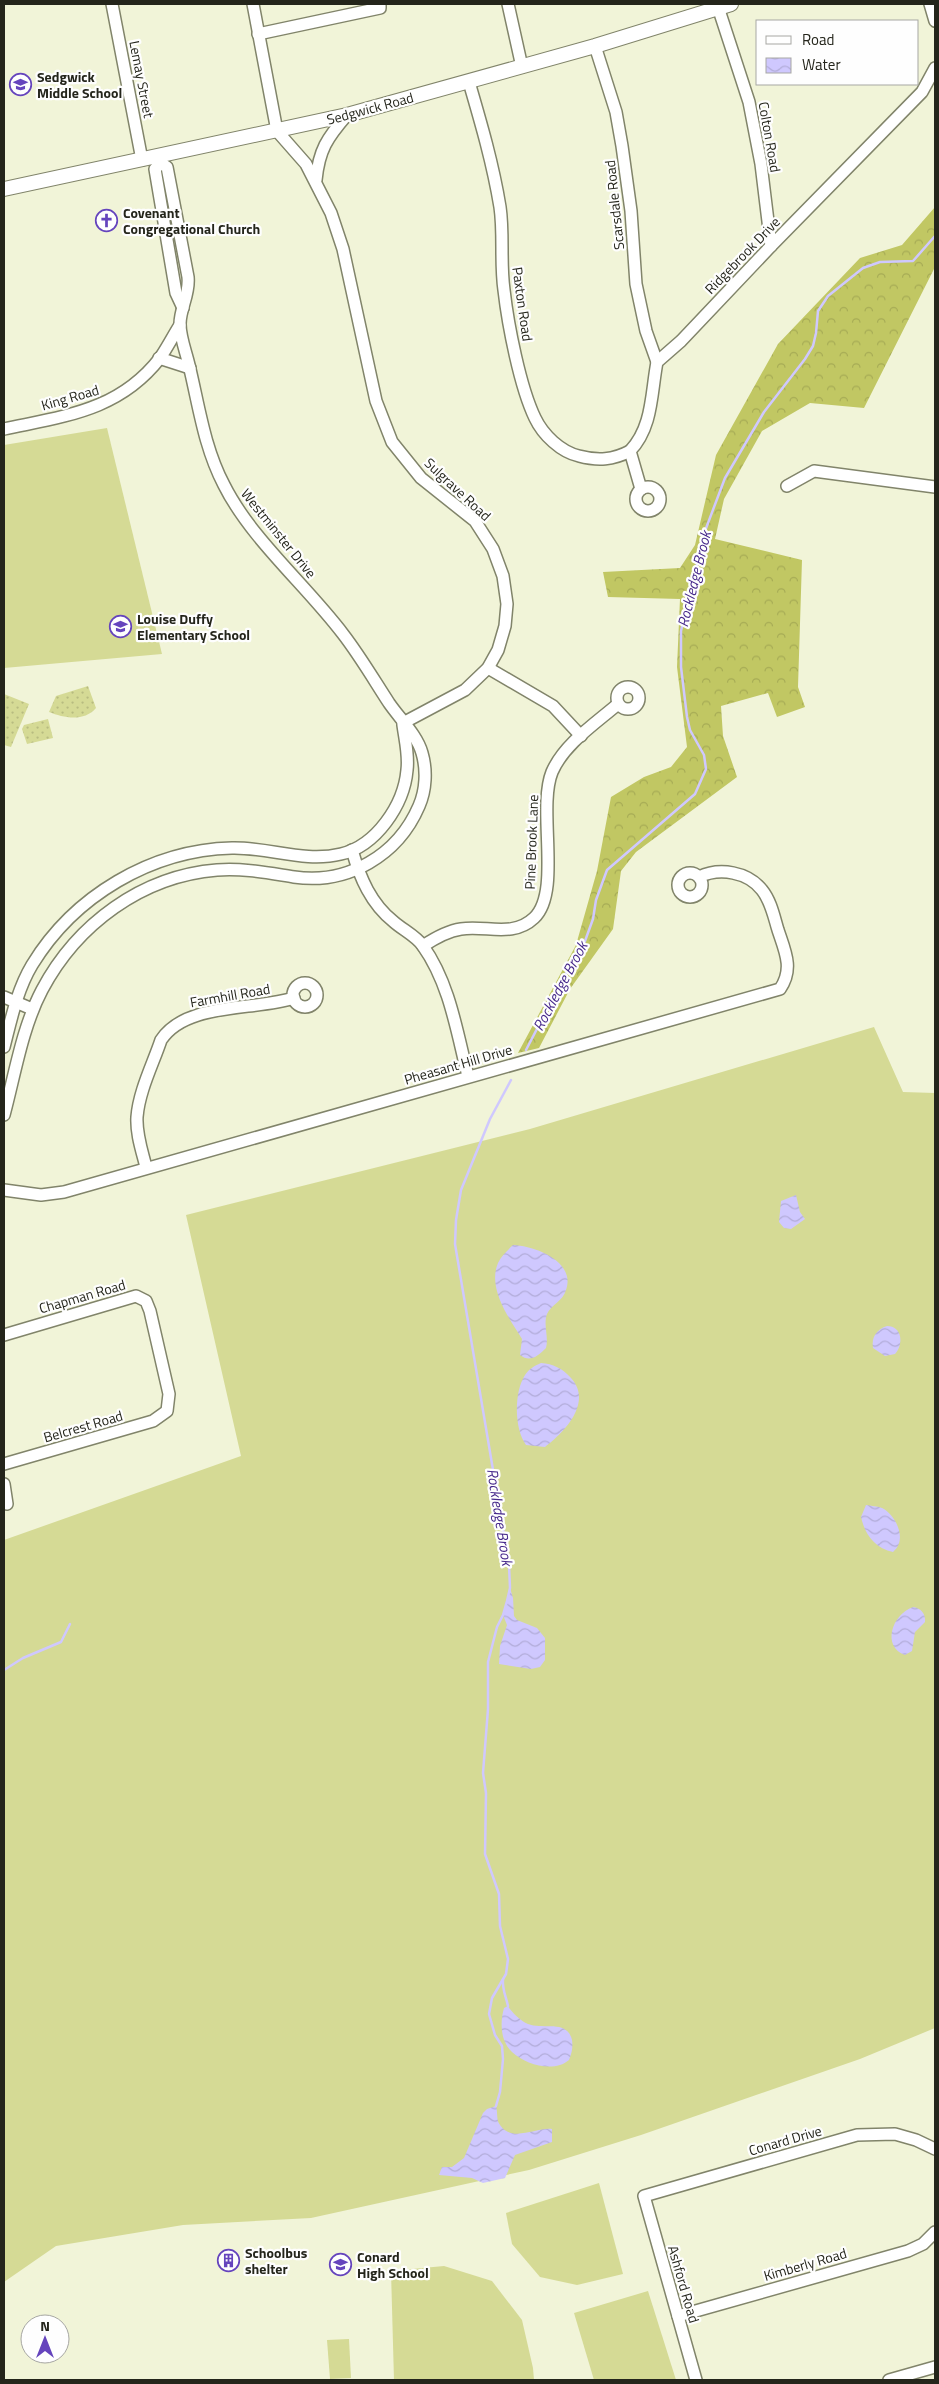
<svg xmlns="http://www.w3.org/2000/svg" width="939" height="2384" font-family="'Titillium Web',sans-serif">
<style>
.grass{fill:#d5da95}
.forest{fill:url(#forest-crowns)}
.park{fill:url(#park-dots)}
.water{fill:url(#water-waves)}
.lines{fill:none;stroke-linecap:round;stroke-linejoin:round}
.stream{stroke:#cfc8fe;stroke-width:2.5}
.minor-casing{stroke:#81846a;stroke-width:14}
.major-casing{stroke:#81846a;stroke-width:16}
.minor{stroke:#fff;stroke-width:11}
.major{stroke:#fff;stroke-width:14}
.labels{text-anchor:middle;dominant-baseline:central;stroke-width:4.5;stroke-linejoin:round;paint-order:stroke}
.poi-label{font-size:14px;font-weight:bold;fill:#24251b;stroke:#fefefe;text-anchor:start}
.street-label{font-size:14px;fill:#24251b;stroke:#fefefe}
.water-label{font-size:15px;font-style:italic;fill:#45278a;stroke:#fefefe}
</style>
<defs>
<pattern id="forest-crowns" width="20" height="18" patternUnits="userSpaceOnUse" patternTransform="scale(1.25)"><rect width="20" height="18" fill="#c1c763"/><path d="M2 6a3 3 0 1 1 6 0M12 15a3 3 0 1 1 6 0" fill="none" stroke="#a6ab55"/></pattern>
<pattern id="park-dots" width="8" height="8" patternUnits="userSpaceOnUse" patternTransform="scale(1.25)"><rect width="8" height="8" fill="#d5da95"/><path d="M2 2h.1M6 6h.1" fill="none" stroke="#b7bb80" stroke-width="1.8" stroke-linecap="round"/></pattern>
<pattern id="water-waves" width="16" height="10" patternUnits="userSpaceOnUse" patternTransform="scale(1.25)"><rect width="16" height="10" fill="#cfc8fe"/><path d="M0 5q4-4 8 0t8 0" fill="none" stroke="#b2acd9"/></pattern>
</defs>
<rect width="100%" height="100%" fill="#f1f4d8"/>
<g class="grass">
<polygon points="107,428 162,654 4,668 4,445"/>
<polygon points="874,1027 903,1092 935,1093 935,2028 860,2059 641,2135 529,2170 311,2218 183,2225 56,2246 4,2282 4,1540 241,1456 186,1215 530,1129"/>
<polygon points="599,2183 623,2274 577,2285 540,2277 512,2244 506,2213"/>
<polygon points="444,2266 492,2281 522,2320 533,2368 534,2380 394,2380 391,2271"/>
<polygon points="648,2291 676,2380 594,2380 574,2313"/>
<polygon points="349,2339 351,2378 330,2379 327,2340"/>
</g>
<polygon class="forest" points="935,207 935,267 864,408 810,403 762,431 724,499 715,539 802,560 798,687 805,707 777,717 768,693 721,706 723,736 737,777 636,852 621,871 613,929 570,989 539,1048 518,1053 576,945 597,871 611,797 644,777 671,767 687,747 677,667 680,599 608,597 603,572 680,568 695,545 716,455 778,344 860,258 902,245"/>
<g class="park">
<path d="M88 686 96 708C84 722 64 718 49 712L56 696Z"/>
<polygon points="4,694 29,704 11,747 4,745"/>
<polygon points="48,719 53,738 27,744 22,729 24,725"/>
</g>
<g class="water">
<polygon points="796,1195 800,1212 805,1219 791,1229 784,1228 779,1222 781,1201"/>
<path d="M513 1245C536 1246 576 1262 566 1290 563 1301 551 1305 547 1314 543 1325 549 1337 546 1348 538 1356 530 1363 520 1355L522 1339C510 1319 487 1289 498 1263 501 1256 508 1250 513 1245Z"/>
<path d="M887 1326C902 1326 904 1344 895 1354L885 1356 873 1348C871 1337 877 1329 887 1326Z"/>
<path d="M541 1363C553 1364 562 1368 571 1378 593 1402 565 1432 545 1447L526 1445C514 1428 514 1392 525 1375 529 1369 534 1366 541 1363Z"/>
<path d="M866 1505C871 1506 877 1506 882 1508 896 1515 908 1540 893 1552 875 1548 865 1535 861 1517Z"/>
<polygon points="510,1588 513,1598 514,1616 517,1620 537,1628 545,1638 545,1660 540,1667 531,1669 499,1664 500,1646 507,1625 503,1615"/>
<path d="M913 1607C921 1608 926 1614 925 1622L915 1632 912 1651 905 1655C882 1647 891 1615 913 1607Z"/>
<path d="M508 2006C512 2013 521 2021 528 2024 543 2030 567 2019 572 2040 573 2047 572 2053 569 2060 554 2073 526 2065 512 2052 500 2041 500 2022 504 2008Z"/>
<path d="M496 2106C498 2113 496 2120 500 2125 512 2143 537 2127 552 2129V2142L515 2155 505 2178 483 2183 472 2178 439 2175 442 2167H452L464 2158 483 2113 487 2109Z"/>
</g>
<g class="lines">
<g class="stream">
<polyline points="526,1050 565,975 585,941 593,919 596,900 607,870 695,794 706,769 704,755 690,730 687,717 681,667 681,631 705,531 725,478 764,412 805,359 813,346 816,333 818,311 828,296 863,268 880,262 913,261 935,236"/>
<polyline points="4,1670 23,1658 61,1642 70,1624"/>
<path d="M503 1979C502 1990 506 1996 508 2006"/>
<polyline points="496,2106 500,2092 503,2059 502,2046 495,2035 489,2014 492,1998 506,1974 508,1959 500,1926 499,1894 485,1854 486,1793 483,1773 488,1709 488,1662 497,1627 503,1615 507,1601 510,1588 509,1565 455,1244 456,1220 461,1190 490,1119 511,1080"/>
</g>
<defs>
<g id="minor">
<polyline points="112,4 142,160"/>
<polyline points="253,4 277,131 306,164 331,213 343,249 376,401 392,442 421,478 475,521 493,549 503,576 507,604 505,626 498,650 488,668 465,690 403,723"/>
<polyline points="508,4 522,67"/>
<polyline points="930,4 935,21"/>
<polyline points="718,7 749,102 761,164 771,246"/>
<polyline points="258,34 380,8 380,4"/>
<polyline points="595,46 616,112 622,146 631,211 636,284 646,331 657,362"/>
<path d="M469 82C481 123 493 164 500 207 504 234 500 262 504 290 508 325 520 387 535 418 543 435 561 452 579 456 598 461 613 460 630 451"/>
<polyline points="161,163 155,169 176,293 183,308"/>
<path d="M316 180C319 150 327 138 347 115"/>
<polyline points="159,358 190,368"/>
<path d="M4 429C64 416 119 411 160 358 167 348 173 336 180 325"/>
<polyline points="787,486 814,471 935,487"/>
<circle cx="648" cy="499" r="12"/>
<path d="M641 489 630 451C653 427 651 393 657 362L681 341 771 246 922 92 935 68"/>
<polyline points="488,668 553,706 581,736"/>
<circle cx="628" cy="698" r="11"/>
<path d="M352 850C360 878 371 904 394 922 403 930 416 936 423 946 450 984 457 1033 468 1076"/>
<circle cx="690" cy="885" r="12"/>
<path d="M423 946C435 938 447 931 461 929 486 925 513 938 534 918 562 892 537 809 552 772 564 744 596 723 618 704"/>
<circle cx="305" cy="995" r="12"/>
<polyline points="4,997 32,1009"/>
<path d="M4 1047C11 1020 17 990 32 965 74 896 151 850 232 848 269 847 304 863 341 854 376 846 404 805 407 770 409 755 405 740 403 725"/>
<path d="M4 1115C15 1074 22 1028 42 990 77 924 142 876 217 870 244 868 268 873 294 877 348 885 398 855 419 806 426 790 427 770 422 753 417 735 400 719 389 703 374 680 360 656 343 634 306 585 251 539 224 485 204 447 199 406 189 365 186 352 180 337 180 324 180 308 190 294 188 277L167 167 161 163 159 156"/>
<path d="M146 1167C142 1151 136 1134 137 1117 139 1091 153 1064 161 1040 186 1002 253 1011 294 998"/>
<path d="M4 1190 41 1195 64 1192 780 989C794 969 785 951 778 930 774 917 771 901 762 890 748 872 720 867 699 877"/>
<polyline points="4,1335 136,1296 146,1301 150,1311 169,1394 167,1411 153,1421 4,1464"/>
<polyline points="4,1484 7,1504"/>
<polyline points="678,2316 908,2251 923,2244 935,2232"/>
<polyline points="696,2380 644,2196 857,2135 895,2134 916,2140 935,2149"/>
<polyline points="889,2380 935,2367"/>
</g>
<polyline id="major" points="4,189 347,115 595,46 731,4"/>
</defs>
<use href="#minor" class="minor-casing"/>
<use href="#major" class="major-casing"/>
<use href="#minor" class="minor"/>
<use href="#major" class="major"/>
</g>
<defs>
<symbol id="school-ring" viewBox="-11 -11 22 22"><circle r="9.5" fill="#fefefe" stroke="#6544bd" stroke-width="1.5"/><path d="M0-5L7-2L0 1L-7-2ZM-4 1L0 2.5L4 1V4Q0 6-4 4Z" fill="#6544bd"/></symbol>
<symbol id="church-ring" viewBox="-11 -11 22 22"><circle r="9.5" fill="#fefefe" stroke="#6544bd" stroke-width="1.5"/><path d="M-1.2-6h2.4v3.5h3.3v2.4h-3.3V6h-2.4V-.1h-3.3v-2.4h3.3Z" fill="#6544bd"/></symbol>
<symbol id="building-ring" viewBox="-11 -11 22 22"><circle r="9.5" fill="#fefefe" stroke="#6544bd" stroke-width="1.5"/><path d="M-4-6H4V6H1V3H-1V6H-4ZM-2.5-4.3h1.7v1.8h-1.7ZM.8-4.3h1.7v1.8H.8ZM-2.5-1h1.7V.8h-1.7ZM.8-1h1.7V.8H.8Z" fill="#6544bd"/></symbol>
</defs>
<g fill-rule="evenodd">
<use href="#school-ring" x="8" y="72" width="25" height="25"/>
<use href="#church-ring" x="94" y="208" width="25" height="25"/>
<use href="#school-ring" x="108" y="614" width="25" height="25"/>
<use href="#building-ring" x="216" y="2248" width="25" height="25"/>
<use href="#school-ring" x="328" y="2252" width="25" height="25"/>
</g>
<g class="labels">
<g class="poi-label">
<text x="37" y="76">Sedgwick<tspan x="37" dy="16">Middle School</tspan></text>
<text x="123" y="212">Covenant<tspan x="123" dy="16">Congregational Church</tspan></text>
<text x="137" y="618">Louise Duffy<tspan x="137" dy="16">Elementary School</tspan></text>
<text x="245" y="2252">Schoolbus<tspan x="245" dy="16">shelter</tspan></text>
<text x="357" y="2256">Conard<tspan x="357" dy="16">High School</tspan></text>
</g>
<g class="street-label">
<text transform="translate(142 79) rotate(79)">Lemay Street</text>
<text transform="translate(370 108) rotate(-15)">Sedgwick Road</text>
<text transform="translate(770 137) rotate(80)">Colton Road</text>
<text transform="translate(614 205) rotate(-96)">Scarsdale Road</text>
<text transform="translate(742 255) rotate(-46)">Ridgebrook Drive</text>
<text transform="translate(523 304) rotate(82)">Paxton Road</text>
<text transform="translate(70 397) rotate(-16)">King Road</text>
<text transform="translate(458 489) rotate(43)">Sulgrave Road</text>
<text transform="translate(279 533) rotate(51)">Westminster Drive</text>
<text transform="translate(531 842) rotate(-88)">Pine Brook Lane</text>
<text transform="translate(230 995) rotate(-10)">Farmhill Road</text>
<text transform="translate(458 1064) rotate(-16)">Pheasant Hill Drive</text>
<text transform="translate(82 1296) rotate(-16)">Chapman Road</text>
<text transform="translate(83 1426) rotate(-16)">Belcrest Road</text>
<text transform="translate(785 2140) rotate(-16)">Conard Drive</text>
<text transform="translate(805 2264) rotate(-16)">Kimberly Road</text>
<text transform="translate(684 2284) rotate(74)">Ashford Road</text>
</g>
<g class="water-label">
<text transform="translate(694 579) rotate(-76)">Rockledge Brook</text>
<text transform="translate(560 986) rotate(-62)">Rockledge Brook</text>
<text transform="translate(500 1517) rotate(81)">Rockledge Brook</text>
</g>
</g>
<rect width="939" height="2384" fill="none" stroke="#24251b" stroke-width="10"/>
<rect x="756" y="20" width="162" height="65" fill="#fefefe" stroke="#a7a7a3"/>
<rect x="766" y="36" width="25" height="8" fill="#ffffff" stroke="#a7a7a3"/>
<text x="802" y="45" font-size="15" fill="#24251b">Road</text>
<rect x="766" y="58" width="25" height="15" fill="url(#water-waves)" stroke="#a7a7a3"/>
<text x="802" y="70" font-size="15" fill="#24251b">Water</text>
<g transform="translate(45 2339)"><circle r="24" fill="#fefefe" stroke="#a7a7a3"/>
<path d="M0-4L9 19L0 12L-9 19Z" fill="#6544bd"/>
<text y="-8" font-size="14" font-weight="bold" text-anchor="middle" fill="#24251b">N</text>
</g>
</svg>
